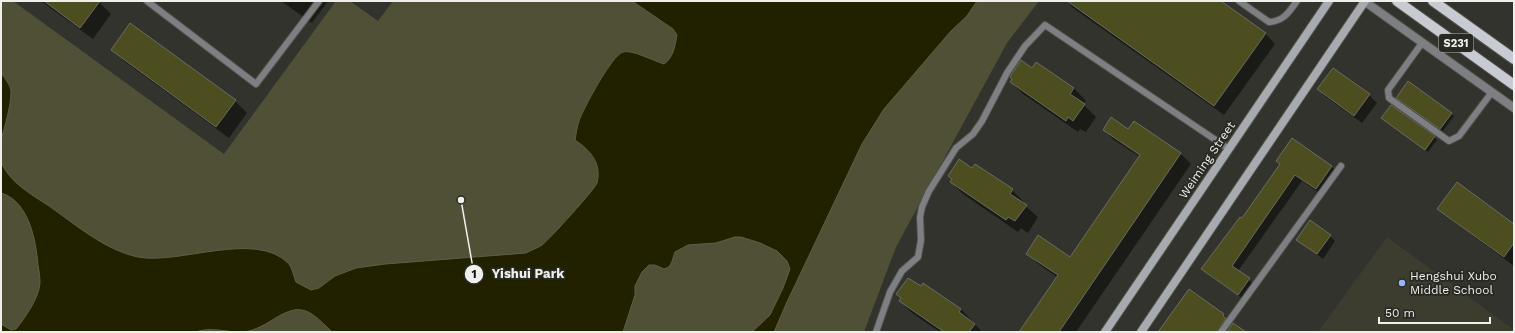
<svg xmlns="http://www.w3.org/2000/svg" width="1515" height="333" font-family="'Work Sans',sans-serif">
<style>
.built{fill:#3c3c2f}
.green{fill:#4f5036}
.water{fill:#212100;stroke:#5f5f46}
.shadow{fill:#0007}
.building{fill:#4d4e20;stroke:#6b6b64}
.lines{fill:none;stroke-linecap:round;stroke-linejoin:round}
.lane-casing{stroke:#50514b;stroke-width:8}
.street-casing{stroke:#50514b;stroke-width:10}
.secondary-casing{stroke:#50514b;stroke-width:10}
.primary-casing{stroke:#50514b;stroke-width:12}
.lane{stroke:#7d7f82;stroke-width:6}
.street{stroke:#7d7f82;stroke-width:8}
.secondary{stroke:#a7aaaf;stroke-width:8}
.primary{stroke:#c8cbd2;stroke-width:10}
.poi-dot{fill:#96b6fd;stroke:#282922;stroke-width:1.5}
.labels{text-anchor:middle;dominant-baseline:central;stroke-width:3.5;stroke-linejoin:round;paint-order:stroke}
.shield{fill:#282922;stroke:#b3b4af;stroke-width:1}
.shield-label{font-size:11px;font-weight:bold;fill:#efefeb}
.street-label{font-size:12px;fill:#efefeb;stroke:#282922}
.poi-label{font-size:12px;fill:#efefeb;stroke:#282922;text-anchor:start}
.leader{fill:none;stroke:#efefeb;stroke-width:1.5}
.callout-dot{fill:#efefeb;stroke:#282922;stroke-width:1.5}
.mark-label{font-size:12px;text-anchor:middle;font-weight:bold;fill:#111}
.callout-label{font-size:13px;text-anchor:middle;font-weight:bold;fill:#efefeb;stroke:#282922;stroke-width:3.5;stroke-linejoin:round;paint-order:stroke}
</style>
<rect width="100%" height="100%" fill="#32332c"/>
<polygon class="built" points="1387,237 1514,330 1514,332 1318,332"/>
<polygon class="green" points="1,1 13,1 224,154 336,1 350,1 378,21 393,1 1039,1 1007,43 896,247 864,332 1,332"/>
<g class="water">
<path d="M632 1H977L967 16 951 31 884 109 862 144 787 302 774 332H752L770 315 783 288 790 269 787 261 777 251 760 243 741 237H735L716 243 688 245 675 252C672 260 672 267 664 269L655 265H649L642 272 635 286V295L623 332H332C307 307 300 302 269 322 261 327 252 331 243 332 227 333 212 326 196 332H1V324L11 330 16 329C25 318 39 298 40 283 40 277 39 271 38 265 36 241 29 201 1 193V162C10 183 31 194 49 206 76 225 105 250 138 257 179 265 255 230 288 263 292 267 294 277 296 282L311 290 319 288 335 276 356 268 385 264 526 253C531 250 538 248 542 245 549 240 596 188 597 183 602 163 590 150 575 140 576 134 577 127 579 121 583 109 612 55 623 52 631 49 654 61 664 64 674 57 675 45 677 35L673 29Z"/>
<path d="M1 73C5 78 11 86 11 92 11 105 5 127 1 139Z"/>
</g>
<g class="shadow">
<polygon points="41,1 98,1 111,14 93,39"/>
<polygon points="281,1 328,1 312,23"/>
<polygon points="1067,1 1220,1 1266,34 1275,44 1224,115 1073,8"/>
<polygon points="130,25 235,101 247,113 229,138 124,61 112,49"/>
<polygon points="1032,69 1074,88 1086,101 1083,104 1096,117 1086,132 1080,129 1078,132 1023,94 1011,82"/>
<polygon points="1318,89 1369,95 1377,103 1362,123 1326,97"/>
<polygon points="1400,100 1451,114 1454,116 1443,131"/>
<polygon points="1385,120 1434,137 1437,140 1428,152"/>
<polygon points="1134,122 1181,154 1191,164 1076,332 1020,332 1057,277 1037,263 1027,253 1071,258 1140,157 1114,140 1104,130 1129,130"/>
<polygon points="1293,139 1332,167 1338,173 1322,195 1302,181 1238,271 1255,285 1245,300 1209,275 1203,269 1242,219 1281,165"/>
<polygon points="975,165 1012,190 1024,202 1023,204 1038,217 1028,233 1021,228 1018,232 963,194 951,182 972,169"/>
<polygon points="1439,209 1514,225 1514,266 1448,217"/>
<polygon points="1330,236 1335,241 1323,259 1298,239"/>
<polygon points="1189,291 1224,315 1244,332 1159,332"/>
<polygon points="900,301 961,309 982,332 940,332 912,313"/>
</g>
<g class="building">
<polygon points="44,1 100,1 80,28"/>
<polygon points="1067,1 1221,1 1266,33 1214,106"/>
<polygon points="130,23 236,100 216,127 111,50"/>
<polygon points="1021,60 1032,68 1036,62 1074,88 1070,94 1085,104 1073,121 1068,117 1066,121 1010,82 1012,79 1010,77"/>
<polygon points="1333,68 1370,94 1354,116 1317,89"/>
<polygon points="1408,81 1452,113 1440,129 1396,98"/>
<polygon points="1391,105 1435,136 1425,150 1381,118"/>
<polygon points="1111,117 1128,129 1134,121 1181,153 1059,332 1019,332 1058,275 1026,254 1038,235 1070,257 1140,155 1103,130"/>
<polygon points="1292,138 1332,166 1316,189 1295,175 1232,266 1250,278 1238,295 1201,269 1240,217 1242,218 1280,164 1276,161"/>
<polygon points="959,159 972,168 975,164 1013,189 1010,194 1027,205 1015,221 1008,217 1006,220 950,182 952,179 948,176"/>
<polygon points="1457,182 1514,224 1514,243 1504,257 1437,209"/>
<polygon points="1310,220 1331,235 1317,254 1296,240"/>
<polygon points="908,278 921,286 923,283 961,309 959,312 975,324 969,332 944,332 899,301 901,298 896,294"/>
<polygon points="1189,289 1224,314 1223,316 1226,318 1217,332 1158,332"/>
<polygon points="1233,323 1246,332 1227,332"/>
</g>
<g class="lines">
<defs>
<g id="lane">
<polyline points="147,1 256,84 319,1"/>
<path d="M1239 1 1269 22C1284 21 1289 12 1297 1"/>
<polyline points="1422,43 1388,90 1389,98 1449,141 1459,136 1492,92"/>
<polyline points="876,332 890,292 902,271 918,257 921,240 920,217 922,207 929,191 956,148 973,134 982,121 1007,73 1025,46 1045,25 1229,149"/>
<polyline points="1221,332 1341,166"/>
</g>
<polyline id="street" points="1364,1 1514,108"/>
<g id="secondary">
<polyline points="1105,332 1329,1"/>
<polyline points="1141,332 1365,1"/>
</g>
<g id="primary">
<polyline points="1397,1 1514,85"/>
<polyline points="1433,1 1514,59"/>
</g>
</defs>
<use href="#lane" class="lane-casing"/>
<use href="#street" class="street-casing"/>
<use href="#secondary" class="secondary-casing"/>
<use href="#primary" class="primary-casing"/>
<use href="#lane" class="lane"/>
<use href="#street" class="street"/>
<use href="#secondary" class="secondary"/>
<use href="#primary" class="primary"/>
</g>
<circle class="poi-dot" cx="1402" cy="283" r="4"/>
<g class="labels">
<rect class="shield" x="1439" y="34" width="34" height="18" rx="3"/>
<g class="shield-label">
<text x="1456" y="43">S231</text>
</g>
<g class="street-label">
<text transform="translate(1207 160) rotate(-56)">Weiming Street</text>
</g>
<g class="poi-label">
<text x="1410" y="276">Hengshui Xubo<tspan x="1410" dy="14">Middle School</tspan></text>
</g>
</g>
<path class="leader" d="M461 200L474 274"/>
<g class="callout-dot">
<circle cx="461" cy="200" r="4"/>
<circle cx="474" cy="274" r="10"/>
</g>
<g class="mark-label">
<text x="474" y="278">1</text>
</g>
<g class="callout-label">
<text x="528" y="278">Yishui Park</text>
</g>
<rect width="1515" height="333" fill="none" stroke="#efefeb" stroke-width="4"/>
<path d="M1379 317v6h111v-6" fill="none" stroke="#efefeb" stroke-width="2"/>
<text x="1385" y="317" font-size="12" fill="#efefeb" stroke="#282922" stroke-width="3" paint-order="stroke">50 m</text>
</svg>
